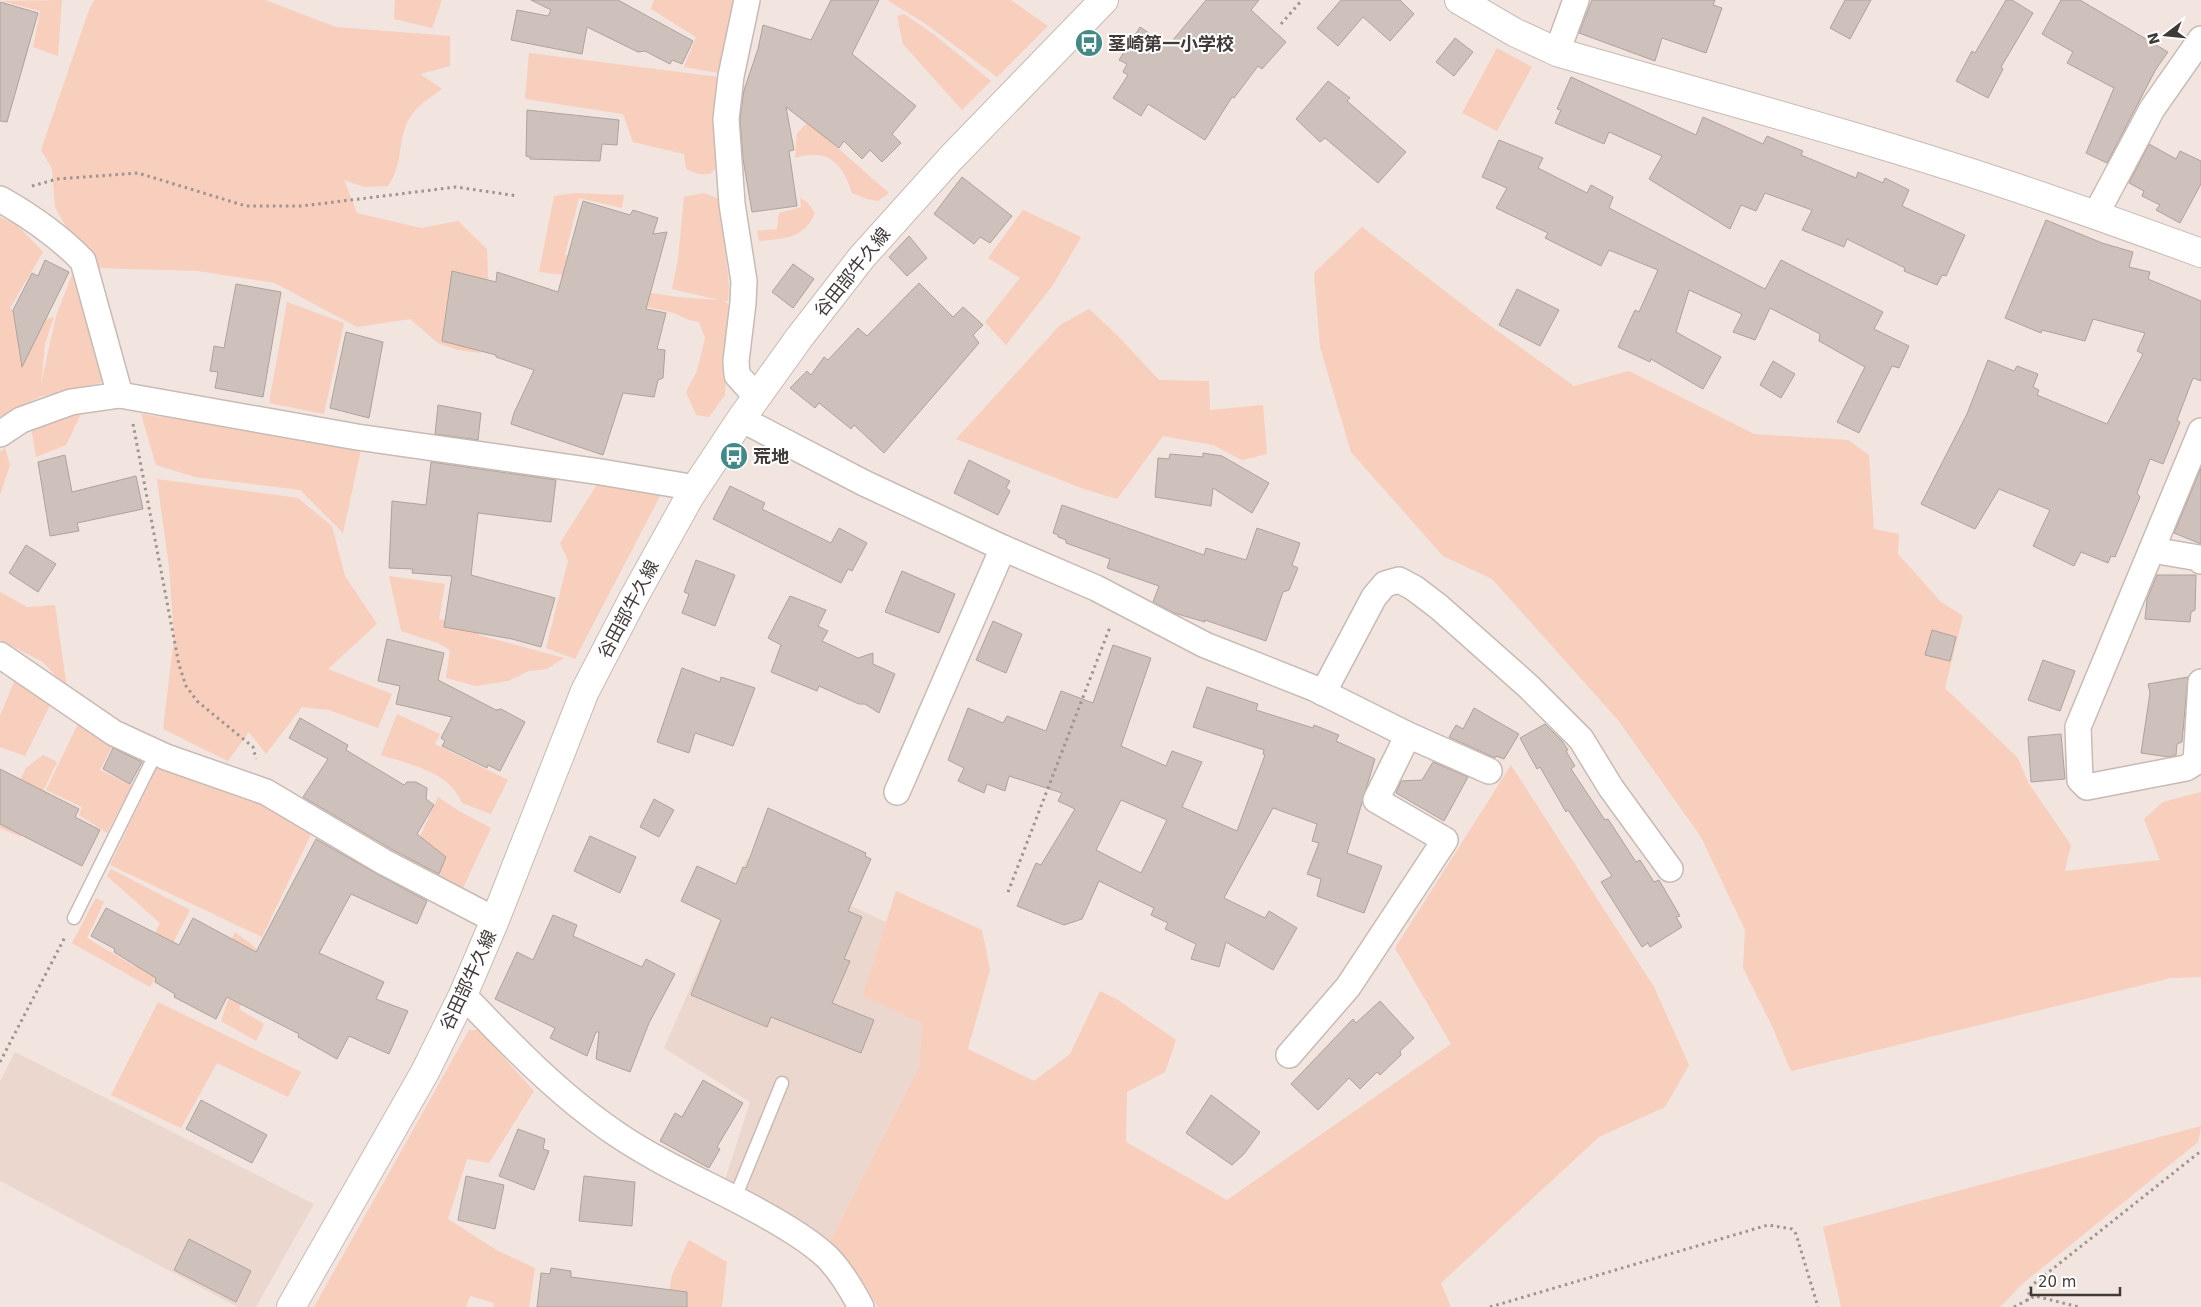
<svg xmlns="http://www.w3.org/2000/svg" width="2201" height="1307" font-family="'DejaVu Sans','Noto Sans JP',sans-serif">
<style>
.built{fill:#ecd7ce}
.green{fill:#f8cebd}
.building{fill:#cec1bc;stroke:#afa29d;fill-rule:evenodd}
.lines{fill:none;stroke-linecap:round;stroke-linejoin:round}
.service-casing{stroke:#c8bbb5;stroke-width:15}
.minor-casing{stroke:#c8bbb5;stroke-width:28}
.tertiary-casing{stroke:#c8bbb5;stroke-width:30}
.secondary-casing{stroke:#c8bbb5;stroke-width:30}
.path{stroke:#9d938f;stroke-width:3;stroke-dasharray:2.5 4;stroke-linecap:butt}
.service{stroke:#fff;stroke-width:12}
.minor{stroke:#fff;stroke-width:25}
.tertiary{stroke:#fff;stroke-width:28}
.secondary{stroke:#fff;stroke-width:28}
.labels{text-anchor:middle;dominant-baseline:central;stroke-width:4;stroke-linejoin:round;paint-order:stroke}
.poi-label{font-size:18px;font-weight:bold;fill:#3f3937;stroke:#fff;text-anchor:start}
.street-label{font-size:18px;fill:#3f3937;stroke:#fff}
</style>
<rect width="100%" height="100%" fill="#f2e4de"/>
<g class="built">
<polygon points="747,858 886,922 862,996 922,1023 919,1067 829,1243 725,1180 750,1102 664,1048"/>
<polygon points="15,1052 314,1204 256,1307 238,1307 0,1181 0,1081"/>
</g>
<g class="green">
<polygon points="62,0 58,56 33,47 40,11 1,1"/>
<path d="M94 0H265L336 27 450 36V66L420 74 442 89C429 98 412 109 406 125 398 146 402 166 388 186L364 187 344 180 357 213 421 228 458 221 487 249 489 299 481 353 458 350 438 343 410 319 357 327 275 283 198 271 96 268 69 232 55 207 52 169 41 150 89 10Z"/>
<polygon points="395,0 442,0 432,28 394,19"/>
<polygon points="654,0 735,0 719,73 684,67 696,37 651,9"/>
<polygon points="887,0 1011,0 1048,26 997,77 926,24"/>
<polygon points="904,14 932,33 991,81 962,110 903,44 897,16"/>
<polygon points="1497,48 1532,67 1497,131 1462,113"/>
<polygon points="529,53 719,77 713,115 716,168 710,174 698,174 686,169 684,154 633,142 623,114 525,99"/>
<path d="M808 122 889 193 878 201 867 199 852 193C842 162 828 148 795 158L797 133Z"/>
<polygon points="574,193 624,195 622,208 579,198 565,255 652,282 650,286 539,272 554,196"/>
<polygon points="704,193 719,199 729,284 728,301 725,301 729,306 725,395 709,417 696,415 686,392 697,371 705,338 699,322 689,320 674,313 613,299 582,282 677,297 719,300 672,289 678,259 684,197"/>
<path d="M800 198 807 202 815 213C805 238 783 239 759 241L757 231 777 229 779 213 801 207Z"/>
<polygon points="1023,210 1081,237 1053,285 1006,345 985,322 1020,278 988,258"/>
<polygon points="0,217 17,225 43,252 10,308 32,323 54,317 45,344 41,384 56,316 75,267 109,373 100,383 39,397 0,417"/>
<polygon points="1362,227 1485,322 1574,386 1629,371 1754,434 1848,440 1869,455 1874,529 1899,534 1898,554 1941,602 1963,616 1945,688 2018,758 2029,784 2071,845 2065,871 2160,860 2144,819 2163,802 2201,792 2201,977 2171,978 1791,1071 1772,1026 1743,968 1745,930 1701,837 1618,720 1492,579 1443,556 1351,452 1320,347 1314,273"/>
<polygon points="287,302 344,323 324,414 269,403"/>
<polygon points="1089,309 1118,336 1159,380 1209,381 1210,410 1263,405 1267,454 1242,460 1213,445 1163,436 1117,499 1084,489 956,439 1060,325"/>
<polygon points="82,412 66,445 36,457 31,426"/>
<polygon points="141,414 362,445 343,533 300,490 195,477 156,465"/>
<polygon points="5,448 10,465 0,495 0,452"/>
<polygon points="157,479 298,498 332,526 345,576 377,624 328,669 392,694 378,728 329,710 302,707 266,754 249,732 228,761 163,729 174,638 169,567"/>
<polygon points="600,480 659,488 660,496 575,659 546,648 568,561 560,543"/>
<polygon points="389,576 445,584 439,619 479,627 479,635 564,658 547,669 529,671 508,681 476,686 446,678 450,650 438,643 401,631"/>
<polygon points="0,592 27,607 55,605 67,688 43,662 0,640"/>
<polygon points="16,677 52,701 25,756 0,747 0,716"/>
<path d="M397 714 440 734 435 744 508 780 491 814 462 803C450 772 409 764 381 755Z"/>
<polygon points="79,722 114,743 100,770 132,785 107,833 79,815 82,807 46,790"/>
<polygon points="43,755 57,762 21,837 0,828 0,824 26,768"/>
<polygon points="159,763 254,793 314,828 262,937 110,865"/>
<polygon points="1511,765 1654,987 1689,1065 1665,1107 1599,1137 1441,1283 1451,1307 878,1307 858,1274 829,1243 919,1067 922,1023 862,996 896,891 982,930 990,970 968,1049 1034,1081 1070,1054 1100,991 1118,1000 1176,1040 1165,1072 1127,1092 1126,1142 1227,1200 1451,1044 1395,948"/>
<polygon points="438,797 459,811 491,828 462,890 408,863"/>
<polygon points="111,869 190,910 150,987 72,943 96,898 104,902 87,938 134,966 141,964 160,923 107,876"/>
<polygon points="235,932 255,947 263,960 239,1009 264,1024 256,1041 221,1021 229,997 210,985"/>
<polygon points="158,1002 301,1072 288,1097 217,1063 181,1128 111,1095"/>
<polygon points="469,1030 479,1030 534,1091 489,1163 467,1159 448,1219 498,1251 535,1268 529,1307 493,1307 494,1303 470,1296 466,1307 314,1307"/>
<polygon points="2201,1126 2198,1142 2021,1285 2000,1307 1841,1307 1823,1227"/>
<polygon points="689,1240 727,1262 722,1307 667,1307 672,1275"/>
</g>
<g class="building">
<polygon points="531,0 618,0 693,41 682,64 672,60 670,64 645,51 638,52 587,27 582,54 511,40 517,10 548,16 551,10"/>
<polygon points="831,0 879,0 852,54 916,106 892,134 901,143 882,162 870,150 862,159 844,141 839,148 786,107 794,150 789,151 797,206 752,212 743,159 740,119 744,90 758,49 763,25 811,40"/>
<polygon points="1206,0 1259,0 1251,10 1286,42 1262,69 1258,66 1234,98 1232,97 1205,140 1148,104 1141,116 1113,98 1128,75 1123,72 1127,64 1119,60 1140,27 1168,46"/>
<polygon points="1341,0 1400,0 1414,14 1390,41 1363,17 1338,46 1317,28"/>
<polygon points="1592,0 1715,0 1713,5 1722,8 1706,53 1662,38 1655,61 1579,33"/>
<polygon points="1845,0 1871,0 1850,39 1830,28"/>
<polygon points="2006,0 2012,0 2033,13 2001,67 2003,69 1988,98 1956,81 1972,51 1975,53"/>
<polygon points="2061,0 2080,0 2168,52 2156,69 2107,163 2086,153 2114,88 2067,63 2073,52 2042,34"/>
<polygon points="0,2 38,13 7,122 0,121"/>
<polygon points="1455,38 1473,52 1454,76 1436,62"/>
<polygon points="1571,77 1696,135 1703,117 1763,144 1767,136 1803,151 1801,155 1856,178 1858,172 1883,183 1885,178 1909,190 1902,206 1965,235 1946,276 1942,275 1937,285 1904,271 1905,268 1847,239 1844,247 1802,230 1812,210 1765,193 1756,211 1741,205 1730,229 1649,179 1662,156 1609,132 1604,144 1555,123 1561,110 1557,109"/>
<polygon points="1328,81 1350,98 1347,101 1406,152 1378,183 1325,138 1320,142 1296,119"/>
<polygon points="527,110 619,120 617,145 602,144 600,161 530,159 530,157 526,156"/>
<polygon points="1499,140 1543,158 1538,168 1587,193 1591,185 1613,197 1609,208 1765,289 1781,260 1883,312 1874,329 1909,346 1899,368 1892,366 1859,433 1837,422 1865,367 1819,341 1820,334 1770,308 1755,340 1733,332 1742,314 1689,290 1676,332 1721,357 1703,389 1651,359 1650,362 1618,347 1635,310 1639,312 1658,270 1609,250 1601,266 1545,238 1548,233 1496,208 1507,188 1482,177"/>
<polygon points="2149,144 2176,159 2180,151 2201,161 2201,184 2180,223 2156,210 2160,205 2142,196 2144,191 2129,183"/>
<polygon points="962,177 1012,216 990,243 980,237 974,244 934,214"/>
<polygon points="583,201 630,215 633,210 658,218 653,234 667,232 646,309 666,313 657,349 665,350 663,378 658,380 654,397 623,393 603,455 511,424 514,413 534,370 496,357 496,355 442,341 452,271 496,282 497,272 558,292"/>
<polygon points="2046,220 2102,243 2133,252 2129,267 2150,272 2148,279 2201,301 2201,381 2193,378 2177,420 2180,422 2163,464 2150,459 2137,493 2140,497 2115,557 2111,556 2108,563 2081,552 2074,566 2033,546 2050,510 1999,489 1975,529 1921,504 1967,414 1988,360 2014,371 2017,366 2038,374 2033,387 2039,390 2037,395 2107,424 2143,354 2137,351 2145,333 2093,319 2085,341 2042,330 2041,333 2005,318"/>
<polygon points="909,236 927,258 907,276 889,257"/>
<polygon points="45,260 69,272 22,367 13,310 32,273 38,276"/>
<polygon points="793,264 814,279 793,308 772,292"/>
<polygon points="919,283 953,317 963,307 983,325 973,335 979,343 884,453 854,425 851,429 819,403 815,408 790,388 807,371 811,375 824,357 828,360 858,328 867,336"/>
<polygon points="236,284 281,292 263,397 215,388 218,372 210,371 214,346 224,348"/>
<polygon points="1517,289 1559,310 1540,346 1499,325"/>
<polygon points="346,332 383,342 369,418 330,408"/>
<polygon points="1773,361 1795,374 1781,398 1760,385"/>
<polygon points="438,405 481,413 478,440 435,434"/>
<polygon points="1203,453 1222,456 1269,483 1252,513 1213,488 1211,506 1155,497 1158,458 1169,459 1170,454 1203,457"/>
<polygon points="65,455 72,492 136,476 143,509 77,523 79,531 50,536 38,462"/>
<polygon points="969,460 1010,481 1006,488 1010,491 998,515 954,493"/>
<polygon points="431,462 556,480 551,522 478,513 471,575 555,598 541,647 512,639 444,627 452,576 412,573 413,569 389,568 392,501 426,505"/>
<polygon points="2201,468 2201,544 2174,533"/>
<polygon points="730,486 765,503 762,509 831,543 839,528 867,543 852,571 848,569 841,583 713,519"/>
<polygon points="1062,505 1204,555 1206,548 1246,560 1257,528 1300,543 1292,565 1298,568 1289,590 1283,592 1266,641 1205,620 1205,622 1174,613 1153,602 1159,586 1107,568 1110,559 1066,543 1066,540 1058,537 1058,535 1053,533"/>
<polygon points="26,545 56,564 38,592 9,573"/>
<polygon points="696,560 735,575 715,626 682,613 689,594 684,592"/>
<polygon points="902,571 955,594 939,633 885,612"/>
<polygon points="2157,575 2196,575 2195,610 2191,612 2190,622 2145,619 2147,599"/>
<polygon points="790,596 826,610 818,626 828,631 822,641 858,658 873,653 873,664 895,674 879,713 865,704 859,704 819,686 817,691 771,672 781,645 768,638"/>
<polygon points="993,621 1022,634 1006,673 976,660"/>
<polygon points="1932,630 1956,637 1950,661 1925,655"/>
<polygon points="387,639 444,653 438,680 496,710 501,709 525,722 500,771 488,765 487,768 442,746 445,741 441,738 452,717 396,704 400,686 378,681"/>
<path d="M1113 645 1151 658 1121 746 1166 766 1172 751 1202 762 1182 807 1237 831 1265 755 1263 754 1264 750 1193 727 1207 687 1258 704 1256 710 1313 728 1314 725 1339 735 1336 741 1375 759 1347 853 1382 866 1364 913 1317 896 1321 879 1307 874 1319 843 1312 841 1317 824 1273 808 1224 898 1265 918 1269 911 1297 928 1273 970 1226 942 1219 967 1191 959 1196 944 1165 929 1168 923 1151 915 1154 908 1099 881 1082 919 1064 925 1017 906 1036 863 1041 865 1075 809 1058 801 1062 793 1009 776 1005 791 987 784 984 793 958 781 964 768 948 760 968 708 1003 723 1007 716 1046 731 1061 691 1093 703ZM1121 800 1167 820 1141 873 1096 850Z"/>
<polygon points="2043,660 2075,671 2060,711 2028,700"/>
<polygon points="682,668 720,682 721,677 755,688 733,746 695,733 689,753 657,742"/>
<polygon points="2188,677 2182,742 2177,744 2176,755 2169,757 2141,753 2150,693 2148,684"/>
<polygon points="1474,708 1519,734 1504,759 1496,756 1495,758 1449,737 1456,725 1463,729"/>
<polygon points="300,718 348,745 346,750 404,785 407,782 416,782 427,788 426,799 434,805 417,834 446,857 439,874 391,849 303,797 328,759 289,738"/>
<polygon points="1545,724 1562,741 1568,750 1566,751 1575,766 1571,769 1605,820 1608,819 1636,862 1640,860 1654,882 1659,880 1680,916 1676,917 1682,927 1650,947 1648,943 1642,947 1601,882 1612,876 1568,810 1566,812 1540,767 1537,769 1520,738"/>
<polygon points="2061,734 2065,779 2031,782 2028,737"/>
<polygon points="113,748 142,762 130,784 103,769"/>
<polygon points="1433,762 1468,777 1444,821 1396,793 1401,781 1422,780"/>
<polygon points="0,769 79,809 75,817 100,830 82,866 0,824"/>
<polygon points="654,799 674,810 659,837 640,827"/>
<polygon points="768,808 866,853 865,856 871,859 848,911 862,917 844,959 850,961 832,1003 874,1020 861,1053 771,1017 767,1027 691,995 721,920 681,901 697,866 736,884 743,867 746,868"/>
<polygon points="590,836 636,857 620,893 574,871"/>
<polygon points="316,839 377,874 427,901 417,924 351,894 319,953 384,982 376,999 408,1011 389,1054 349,1036 337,1059 298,1037 299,1034 227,997 216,1019 174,997 175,994 155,982 156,978 114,952 115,949 91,936 106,908 179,945 193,918 256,952"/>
<polygon points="553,915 577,925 573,936 642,967 646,959 675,974 649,1023 630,1072 596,1059 599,1032 596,1032 587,1056 550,1038 555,1028 495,999 517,952 533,960"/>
<polygon points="1380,1001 1414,1038 1400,1051 1401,1055 1380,1075 1377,1072 1360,1089 1349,1078 1318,1110 1291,1084 1353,1019 1356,1023"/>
<polygon points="703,1080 743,1103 717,1147 720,1149 709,1168 660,1141 675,1113 682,1117"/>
<polygon points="1211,1095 1260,1132 1244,1154 1232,1165 1186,1133"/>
<polygon points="201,1100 267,1135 252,1163 186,1129"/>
<polygon points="518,1129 545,1139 543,1149 549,1151 534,1190 499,1176"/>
<polygon points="466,1176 504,1185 495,1229 458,1220"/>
<polygon points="584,1176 635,1182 632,1226 579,1221"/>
<polygon points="189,1239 251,1271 236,1302 174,1270"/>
<polygon points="551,1268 571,1271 571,1277 687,1292 687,1307 537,1307 541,1273 550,1274"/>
</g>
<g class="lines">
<defs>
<g id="service">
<polyline points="74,918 156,753"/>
<polyline points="735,1198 782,1083"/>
</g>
<g id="minor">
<polyline points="747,0 731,76 726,119 732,204 744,281 743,303 736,361 737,375 757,397"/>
<polyline points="1557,52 1576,0"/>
<path d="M0 199C30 216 59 236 83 261L120 395"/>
<polyline points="2096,214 2152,109 2201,39"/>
<polyline points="741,419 864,483 1003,548 1096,588 1205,645 1316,689 1408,735 1489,771"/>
<polyline points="2201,431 2078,727 2080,780 2087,787 2186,768 2196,762 2201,682"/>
<polyline points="0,434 21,420 71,402 120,395 357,437 601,472 696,488"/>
<polyline points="2152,550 2199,558 2201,561"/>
<polyline points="0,655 114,733 166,757 266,792 384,862 495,920"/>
<polyline points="1323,693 1374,597 1385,584 1399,580 1414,588 1439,607 1529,687 1581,739 1611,788 1670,869"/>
<polyline points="897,792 1003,548"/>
<path d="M463 995C511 1045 560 1096 618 1135 667 1168 723 1190 774 1220 793 1231 811 1242 827 1257 841 1271 852 1290 861 1307"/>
<polyline points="1289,1055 1348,987 1445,840 1376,800 1408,735"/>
</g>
<path id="tertiary" d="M1459 0 1514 32 1557 52C1705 95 1855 134 2002 183 2069 205 2135 229 2201 253"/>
<polyline id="secondary" points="291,1307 425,1072 463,995 495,920 585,691 634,597 690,496 741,419 799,338 862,257 951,158 1104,0"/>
</defs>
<use href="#service" class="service-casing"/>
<use href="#minor" class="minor-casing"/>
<use href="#tertiary" class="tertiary-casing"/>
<use href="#secondary" class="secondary-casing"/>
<g class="path">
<polyline points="1281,24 1302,0"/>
<polyline points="32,186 57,179 138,173 246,206 302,206 456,187 518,196"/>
<polyline points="133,424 179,665 186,686 197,701 253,747 256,759"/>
<polyline points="1008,892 1110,627"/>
<polyline points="0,1062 65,937"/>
<polyline points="2027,1301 2031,1286 2201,1151"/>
<polyline points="1490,1307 1768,1225 1792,1229 1796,1234 1818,1307"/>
<polyline points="2014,1307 2035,1296 2079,1307"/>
</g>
<use href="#service" class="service"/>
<use href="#minor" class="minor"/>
<use href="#tertiary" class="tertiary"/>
<use href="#secondary" class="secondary"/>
</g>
<defs>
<symbol id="bus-disc" viewBox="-11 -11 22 22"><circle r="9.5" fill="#428987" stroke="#fff"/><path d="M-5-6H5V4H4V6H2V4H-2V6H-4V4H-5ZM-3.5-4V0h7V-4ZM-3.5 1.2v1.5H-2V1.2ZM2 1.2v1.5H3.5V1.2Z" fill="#fff"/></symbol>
</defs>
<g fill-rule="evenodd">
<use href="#bus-disc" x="1073" y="27" width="32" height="32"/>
<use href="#bus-disc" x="718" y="440" width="32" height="32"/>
</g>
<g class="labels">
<g class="poi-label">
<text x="1108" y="43">茎崎第一小学校</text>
<text x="753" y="456">荒地</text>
</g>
<g class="street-label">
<text transform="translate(852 272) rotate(-51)">谷田部牛久線</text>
<text transform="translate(628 609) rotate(-62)">谷田部牛久線</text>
<text transform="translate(468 980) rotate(-65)">谷田部牛久線</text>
</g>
</g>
<g transform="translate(2166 35) rotate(254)" stroke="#ffffff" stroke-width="4" paint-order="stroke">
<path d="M0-4L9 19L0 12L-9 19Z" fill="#3f3937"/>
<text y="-8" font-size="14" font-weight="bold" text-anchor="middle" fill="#3f3937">N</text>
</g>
<path d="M2031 1287v8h89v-8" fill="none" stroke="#3f3937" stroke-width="2.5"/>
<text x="2038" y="1287" font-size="15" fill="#3f3937" stroke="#ffffff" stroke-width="4" paint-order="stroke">20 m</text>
</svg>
